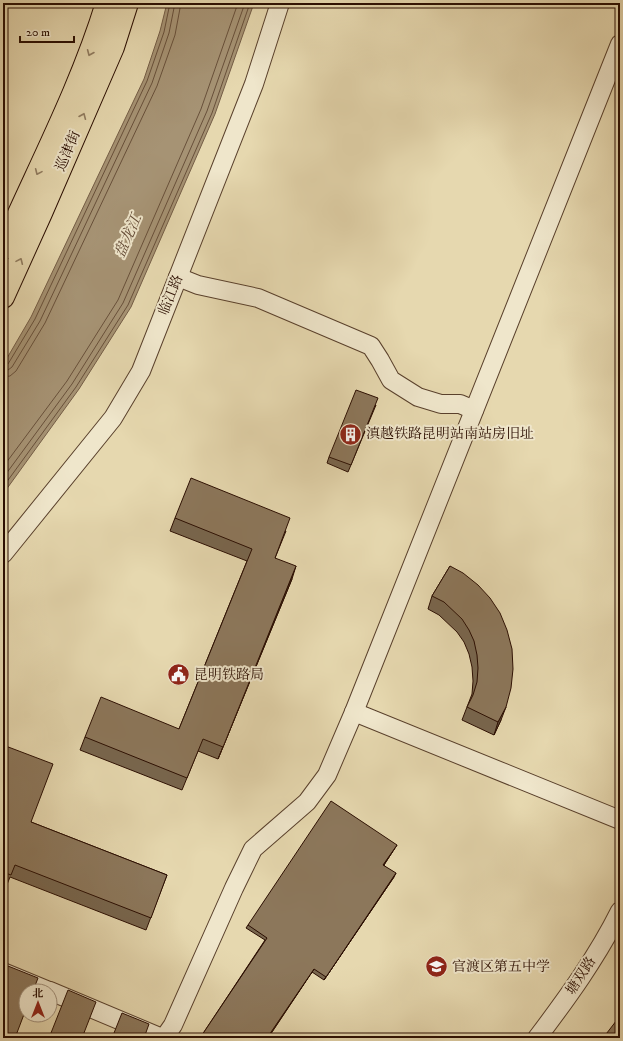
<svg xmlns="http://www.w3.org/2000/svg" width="623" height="1041" font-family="'IM FELL DW Pica','Noto Serif SC',serif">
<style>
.water{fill:#a69374;stroke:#745d46}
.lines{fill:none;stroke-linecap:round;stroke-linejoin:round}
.shore{stroke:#68503a;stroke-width:1}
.minor-casing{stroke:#59402c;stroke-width:20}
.major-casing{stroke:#2a0d01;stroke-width:24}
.minor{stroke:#efe6cb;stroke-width:18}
.major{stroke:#e6d8af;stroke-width:22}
.wall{fill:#78664e;stroke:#2a0d01}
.shaded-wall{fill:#625340;stroke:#2a0d01}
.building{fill:#8c775b;stroke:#2a0d01}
.oneway{stroke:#917d61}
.labels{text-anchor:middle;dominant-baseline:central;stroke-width:4;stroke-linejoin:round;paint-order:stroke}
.street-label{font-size:14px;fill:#2a0d01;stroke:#efe6cb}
.poi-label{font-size:14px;fill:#2a0d01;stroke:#efe6cb;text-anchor:start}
.water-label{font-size:15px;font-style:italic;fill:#624935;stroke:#efe6cb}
</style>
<rect width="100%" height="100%" fill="#e6d8af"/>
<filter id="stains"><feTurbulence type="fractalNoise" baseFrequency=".005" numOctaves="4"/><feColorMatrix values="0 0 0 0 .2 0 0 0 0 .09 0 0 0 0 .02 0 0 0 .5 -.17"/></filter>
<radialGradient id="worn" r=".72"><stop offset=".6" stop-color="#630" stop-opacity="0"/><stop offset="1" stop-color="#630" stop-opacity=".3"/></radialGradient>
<polygon class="water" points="167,3 254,3 215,114 131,307 79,389 3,494 3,365 31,317 144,79 160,31"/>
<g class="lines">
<g class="shore">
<polyline points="3,366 8,364 35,319 147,81 164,32 170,3"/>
<polyline points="3,371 8,370 12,367 40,321 152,83 169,33 175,3"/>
<polyline points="3,377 10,376 16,371 45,323 157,86 175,35 181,3"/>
<polyline points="3,467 67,381 118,300 201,109 238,3"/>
<polyline points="3,478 72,384 123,303 207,111 245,3"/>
<polyline points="3,487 76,387 128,305 212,113 250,3"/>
</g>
<defs>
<g id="minor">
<polyline points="178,277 198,285 258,298 371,346 380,360 391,380 418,397 441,404 460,404 474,410"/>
<polyline points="3,554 113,418 141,371 254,84 280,3"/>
<polyline points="354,712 620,820"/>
<polyline points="3,972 49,991"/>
<polyline points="50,991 162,1038"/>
<polyline points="164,1038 173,1025 234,888 253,849 307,802 327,775 354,712 620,44"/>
<path d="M537 1038C568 997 597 957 620 911"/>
</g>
<g id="major">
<path d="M3 249C39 167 81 88 107 3"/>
<polyline points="3,297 41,213 113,47 127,3"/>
</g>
</defs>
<use href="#minor" class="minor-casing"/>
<use href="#major" class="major-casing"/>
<use href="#minor" class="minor"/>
<use href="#major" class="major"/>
</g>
<g class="wall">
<polygon points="376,405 348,472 327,463 329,457"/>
<polygon points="175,518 286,531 275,558 292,579 218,759 198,751 182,790 80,750 85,737 179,729 247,561 170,531"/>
<polygon points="450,566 501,720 494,735 462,720 472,694 473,681 472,667 469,654 464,642 457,632 439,615 428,609 432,596"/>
<polygon points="3,745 31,822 167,875 146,930 10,877 6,887 3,886"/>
<polygon points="395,848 384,865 394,877 324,980 312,972 268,1038 200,1038 265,940 246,928 248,925"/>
</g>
<g class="shaded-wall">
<polygon points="296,566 292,579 218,759 223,747"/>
<polygon points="506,707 501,720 494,735 498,722"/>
<polygon points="397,845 395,848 382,868 383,865"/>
<polygon points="396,873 394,877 324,980 326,977"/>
<polygon points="314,969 268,1038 267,1038"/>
</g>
<g class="building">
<polygon points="356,390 378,398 351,465 329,457"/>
<polygon points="191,478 290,518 275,558 296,566 223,747 203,739 187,778 85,737 101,697 179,729 252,549 175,518"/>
<polygon points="450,566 463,573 478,585 490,598 500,613 507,630 512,649 513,669 511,688 506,707 498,722 467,707 473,695 477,682 478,668 477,655 474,641 469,630 462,619 444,602 432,596"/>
<polygon points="3,745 53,764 31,822 167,875 151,918 15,865 11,875 3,872"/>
<polygon points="331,801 397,845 383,865 396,873 326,977 314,969 267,1038 200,1038 267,938 248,925"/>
<polygon points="8,966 38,978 33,991 26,991 26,1009 15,1038 3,1038 3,980"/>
<polygon points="68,990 96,1002 82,1038 49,1038"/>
<polygon points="122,1013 149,1024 144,1038 112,1038"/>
<polygon points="620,1016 620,1038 603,1038"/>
</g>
<defs><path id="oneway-chevron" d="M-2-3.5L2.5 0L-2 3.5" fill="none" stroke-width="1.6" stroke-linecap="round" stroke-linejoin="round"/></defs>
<g class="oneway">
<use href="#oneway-chevron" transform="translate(90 53) rotate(113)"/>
<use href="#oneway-chevron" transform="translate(83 116) rotate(-67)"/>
<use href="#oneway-chevron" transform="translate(38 172) rotate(114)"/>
<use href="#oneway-chevron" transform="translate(20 261) rotate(-66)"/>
</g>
<defs>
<symbol id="building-disc" viewBox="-11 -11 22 22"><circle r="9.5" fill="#8f2418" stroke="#efe6cb"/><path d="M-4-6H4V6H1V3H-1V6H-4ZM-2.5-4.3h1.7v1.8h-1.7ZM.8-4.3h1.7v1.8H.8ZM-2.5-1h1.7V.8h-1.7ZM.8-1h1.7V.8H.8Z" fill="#fff"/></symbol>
<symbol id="civic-disc" viewBox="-11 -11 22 22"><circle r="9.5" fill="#8f2418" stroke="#efe6cb"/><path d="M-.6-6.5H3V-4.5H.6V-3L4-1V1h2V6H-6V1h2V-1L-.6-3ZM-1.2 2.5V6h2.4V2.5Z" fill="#fff"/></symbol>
<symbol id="school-disc" viewBox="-11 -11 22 22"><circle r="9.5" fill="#8f2418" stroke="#efe6cb"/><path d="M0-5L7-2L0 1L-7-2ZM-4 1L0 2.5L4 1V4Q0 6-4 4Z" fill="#fff"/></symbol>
</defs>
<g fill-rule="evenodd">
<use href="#building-disc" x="338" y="422" width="25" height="25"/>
<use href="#civic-disc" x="166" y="662" width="25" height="25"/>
<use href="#school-disc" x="424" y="954" width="25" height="25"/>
</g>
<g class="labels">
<g class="street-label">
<text transform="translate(68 151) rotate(-67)">巡津街</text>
<text transform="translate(171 295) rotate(-68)">临江路</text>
<text transform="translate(581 976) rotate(-57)">塘双路</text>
</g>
<g class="poi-label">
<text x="366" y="434">滇越铁路昆明站南站房旧址</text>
<text x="194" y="675">昆明铁路局</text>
<text x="452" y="967">官渡区第五中学</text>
</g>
<g class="water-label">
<text transform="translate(128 236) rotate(-66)">盘龙江</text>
</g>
</g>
<rect width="623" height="1041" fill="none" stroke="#e6d8af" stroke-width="16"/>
<rect x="4" y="4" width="615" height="1033" fill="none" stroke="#2a0d01" stroke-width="2"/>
<rect x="8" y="8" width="607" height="1025" fill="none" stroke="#2a0d01"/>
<g transform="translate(38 1003)"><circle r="19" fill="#efe6cb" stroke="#a08f7a"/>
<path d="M0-3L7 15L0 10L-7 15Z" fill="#8f2418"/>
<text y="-6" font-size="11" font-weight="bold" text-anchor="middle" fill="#2a0d01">北</text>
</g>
<path d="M20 36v6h54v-6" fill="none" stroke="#2a0d01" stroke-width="2"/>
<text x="26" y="36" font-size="12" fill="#2a0d01" stroke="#efe6cb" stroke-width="3" paint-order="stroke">20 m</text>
<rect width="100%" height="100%" filter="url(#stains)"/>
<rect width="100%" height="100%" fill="url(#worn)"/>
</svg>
